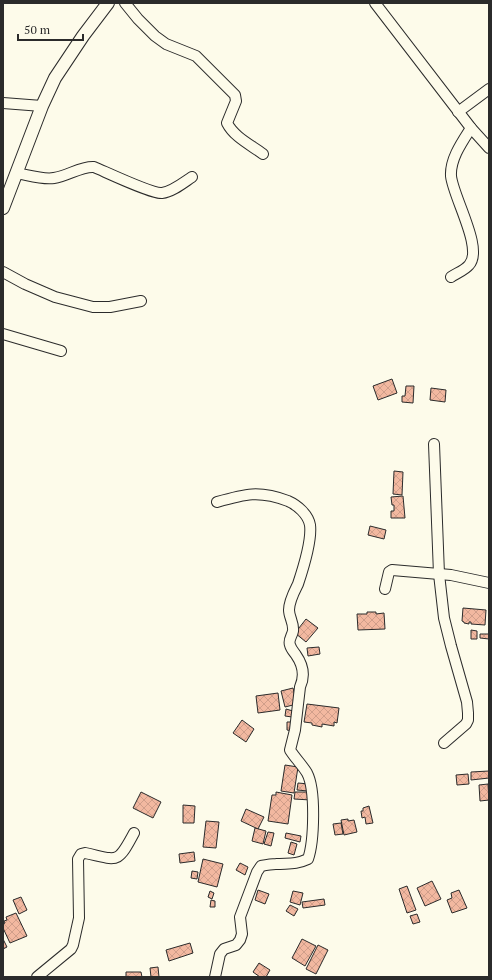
<svg xmlns="http://www.w3.org/2000/svg" width="492" height="980" font-family="'PT Serif',serif">
<style>
.building{fill:url(#building-cross-hatch);stroke:#2b2b2b}
.lines{fill:none;stroke-linecap:round;stroke-linejoin:round}
.minor-casing{stroke:#2b2b2b;stroke-width:12}
.major-casing{stroke:#2b2b2b;stroke-width:14}
.minor{stroke:#fdfbea;stroke-width:10}
.major{stroke:#fdfbea;stroke-width:12}
</style>
<defs>
<pattern id="building-cross-hatch" width="8" height="8" patternUnits="userSpaceOnUse"><rect width="8" height="8" fill="#f2b8a0"/><path d="M0 0l8 8M0 8l8-8" fill="none" stroke="#d09e8a"/></pattern>
</defs>
<rect width="100%" height="100%" fill="#fdfbea"/>
<g class="building">
<polygon points="392,379 397,393 378,400 373,386"/>
<polygon points="406,386 414,386 413,403 402,402 402,396 405,396"/>
<polygon points="431,388 446,390 445,402 430,400"/>
<polygon points="394,471 403,472 402,495 393,494"/>
<polygon points="403,496 405,518 391,518 391,511 394,511 394,505 392,505 391,497"/>
<polygon points="370,526 386,530 384,539 368,535"/>
<polygon points="463,608 486,610 485,625 471,624 471,622 469,622 469,624 464,623 464,622 462,621"/>
<polygon points="367,612 376,612 376,614 384,613 385,629 358,630 357,614 367,614"/>
<polygon points="306,619 318,628 306,642 295,633"/>
<polygon points="471,630 477,631 477,639 471,639"/>
<polygon points="480,634 489,634 489,639 480,638"/>
<polygon points="319,647 320,654 308,656 307,648"/>
<polygon points="293,688 297,704 285,707 281,691"/>
<polygon points="278,693 280,710 258,713 256,696"/>
<polygon points="307,704 339,708 337,723 334,722 334,726 322,724 322,727 312,725 312,723 304,722"/>
<polygon points="286,709 293,711 292,717 285,716"/>
<polygon points="242,720 254,729 246,742 233,733"/>
<polygon points="287,722 294,722 293,731 287,730"/>
<polygon points="285,765 298,767 294,793 281,791"/>
<polygon points="489,771 489,778 471,780 471,772"/>
<polygon points="468,774 469,784 457,785 456,775"/>
<polygon points="298,783 309,784 308,791 297,790"/>
<polygon points="488,784 489,800 480,801 479,785"/>
<polygon points="141,792 161,802 153,818 133,808"/>
<polygon points="276,792 292,795 288,824 268,821 272,795 276,795"/>
<polygon points="295,792 312,792 311,800 294,799"/>
<polygon points="183,805 195,806 194,823 183,823"/>
<polygon points="369,806 373,823 366,824 365,817 362,818 361,811 363,811 363,808"/>
<polygon points="246,809 264,817 258,829 241,821"/>
<polygon points="348,819 348,821 354,820 357,832 344,835 341,820"/>
<polygon points="206,821 219,822 216,848 203,847"/>
<polygon points="341,823 343,834 335,835 333,824"/>
<polygon points="255,828 266,831 263,844 252,841"/>
<polygon points="268,832 274,833 271,846 264,844"/>
<polygon points="286,833 301,836 300,842 285,838"/>
<polygon points="291,842 297,844 294,855 288,853"/>
<polygon points="194,852 195,861 180,863 179,854"/>
<polygon points="203,859 223,864 217,887 198,882"/>
<polygon points="240,863 248,867 245,875 236,870"/>
<polygon points="192,871 198,872 197,879 191,878"/>
<polygon points="432,881 441,899 425,906 417,888"/>
<polygon points="407,886 416,910 407,913 399,889"/>
<polygon points="258,890 269,894 265,904 255,900"/>
<polygon points="459,890 467,908 452,913 447,900 452,898 451,893"/>
<polygon points="210,891 214,893 212,899 208,897"/>
<polygon points="293,891 303,893 300,905 290,902"/>
<polygon points="21,897 27,910 19,914 13,900"/>
<polygon points="324,899 325,905 303,908 302,902"/>
<polygon points="211,900 215,901 215,907 210,907"/>
<polygon points="290,905 298,909 294,916 286,911"/>
<polygon points="16,913 27,936 10,943 3,928 3,924 5,923 4,921 7,920 6,917"/>
<polygon points="417,914 420,922 413,924 410,916"/>
<polygon points="3,939 7,947 3,949"/>
<polygon points="302,939 316,946 305,966 292,958"/>
<polygon points="190,943 193,953 169,961 166,950"/>
<polygon points="318,945 328,950 316,974 306,969"/>
<polygon points="259,963 270,970 266,977 260,977 253,972"/>
<polygon points="158,967 159,977 151,977 150,968"/>
<polygon points="126,972 141,972 142,977 126,977"/>
</g>
<g class="lines">
<defs>
<g id="minor">
<path d="M125 3 138 19 155 36 166 44 196 56 235 95 236 101 227 123C234 137 251 145 263 154"/>
<polyline points="375,3 471,128 489,148"/>
<polyline points="3,103 42,106"/>
<polyline points="458,112 489,89"/>
<path d="M16 173C28 175 43 180 54 178 68 176 81 166 94 167 106 172 152 194 162 193 172 192 183 183 192 177"/>
<polyline points="3,272 25,284 55,297 93,307 110,307 141,301"/>
<path d="M451 277C457 273 465 270 469 265 484 249 453 197 451 176 450 159 462 142 471 128"/>
<polyline points="3,334 61,351"/>
<polyline points="434,444 439,574 444,618 451,646 467,702 468,713 468,720 466,724 444,743"/>
<polyline points="385,589 389,572 392,570 451,575 489,583"/>
<path d="M37 977 71 949 73 945 79 918 78 859 81 854 85 853C118 860 117 865 134 833"/>
<path d="M215 977 220 954 224 949 236 945 240 940 242 934 240 917 257 872 261 866C266 865 271 864 276 864 289 863 295 865 308 859 314 842 316 790 307 773 303 766 295 758 290 750L295 730 300 687C305 676 303 665 296 655 294 652 291 649 290 645 288 640 292 636 293 631 294 623 289 617 289 610 289 601 294 592 298 584 303 569 312 540 310 525 308 514 297 505 288 501 259 490 245 494 217 502"/>
</g>
<polyline id="major" points="3,208 42,106 55,78 83,36 108,3"/>
</defs>
<use href="#minor" class="minor-casing"/>
<use href="#major" class="major-casing"/>
<use href="#minor" class="minor"/>
<use href="#major" class="major"/>
</g>
<rect width="492" height="980" fill="none" stroke="#2b2b2b" stroke-width="8"/>
<path d="M18 34v6h65v-6" fill="none" stroke="#2b2b2b" stroke-width="2"/>
<text x="24" y="34" font-size="12" fill="#2b2b2b" stroke="#fdfbea" stroke-width="3" paint-order="stroke">50 m</text>
</svg>
